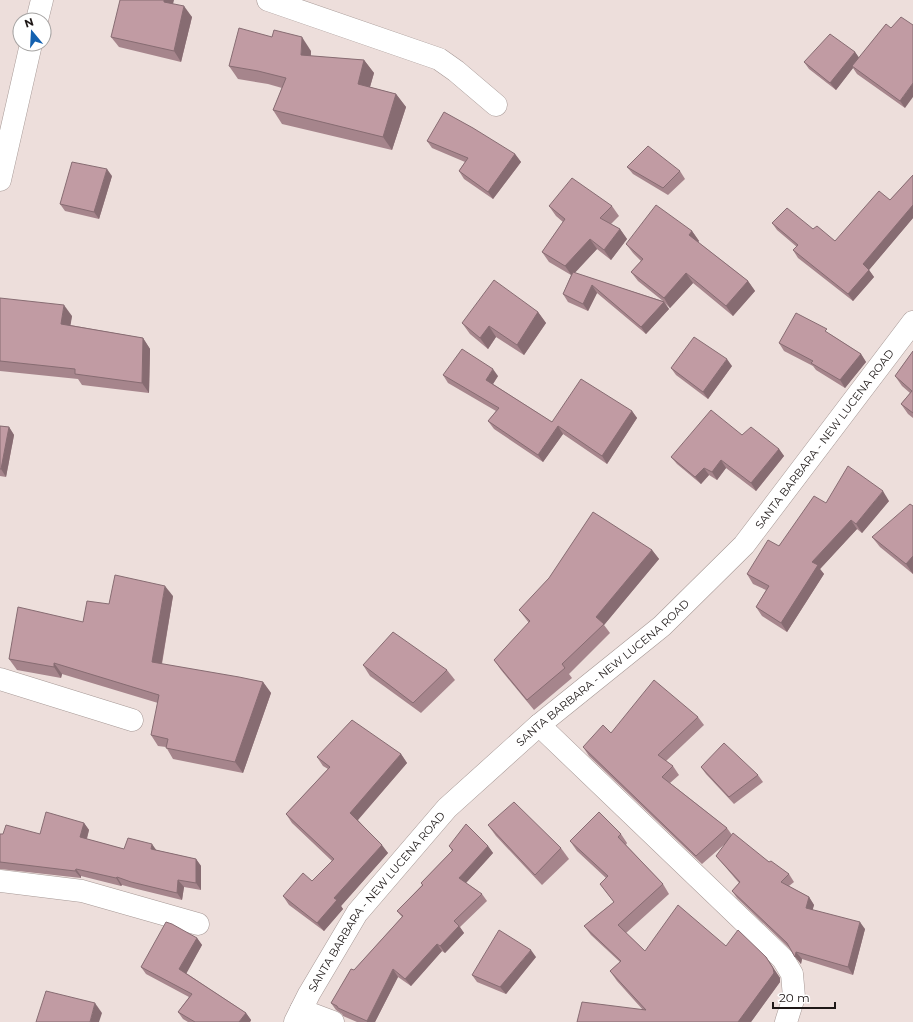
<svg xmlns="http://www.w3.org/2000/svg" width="913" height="1022" font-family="Montserrat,sans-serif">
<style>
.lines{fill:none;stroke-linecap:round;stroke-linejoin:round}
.minor-casing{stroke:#a69895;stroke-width:23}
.primary-casing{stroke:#a69895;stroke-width:23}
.minor{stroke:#fff;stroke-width:22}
.primary{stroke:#fff;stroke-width:22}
.wall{fill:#a6858c}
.shaded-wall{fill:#876c72}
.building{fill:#c19ba3;stroke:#876c72}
.labels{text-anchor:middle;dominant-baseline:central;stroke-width:3;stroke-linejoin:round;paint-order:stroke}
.street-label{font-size:11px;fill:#1e1817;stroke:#fff}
</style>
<rect width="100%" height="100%" fill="#eddedb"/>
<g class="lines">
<defs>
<g id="minor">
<polyline points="268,0 439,59 456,71 496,105"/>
<polyline points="37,20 42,0"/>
<polyline points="0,180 31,44"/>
<polyline points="0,679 132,720"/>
<polyline points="539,725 783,959 792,974 794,997 786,1022"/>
<polyline points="0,881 82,891 198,924"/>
<polyline points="301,1010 333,1022"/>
</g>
<g id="primary">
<path id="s1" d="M295 1022 309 994 357 913 447 808 539 725 662 626 744 545 913 322"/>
</g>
</defs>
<use href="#minor" class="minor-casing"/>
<use href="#primary" class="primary-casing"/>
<use href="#minor" class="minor"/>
<use href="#primary" class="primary"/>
</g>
<g class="wall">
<polygon points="173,4 192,17 181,62 119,47 111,37"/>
<polygon points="886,24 905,108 857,74 853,68 836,90 809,69 804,62 855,52 859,58"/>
<polygon points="311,51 311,56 364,60 374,73 370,87 396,94 406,107 392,150 282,124 273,110 282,88 268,84 238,79 229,66"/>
<polygon points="427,141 515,154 521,162 493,199 464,179 459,171 465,162 432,148"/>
<polygon points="627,167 680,171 685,179 668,195 633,174"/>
<polygon points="913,175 913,218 869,270 874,277 853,301 798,258 793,250 797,247 777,230 772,223 813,229 835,241 890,200"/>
<polygon points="112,176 99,219 65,211 60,204"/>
<polygon points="549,206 612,206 619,216 611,224 620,229 627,239 611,260 597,249 574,273 663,301 638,281 631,272 641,261 633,253 626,244 692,231 699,241 698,242 748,281 755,291 733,316 693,283 670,308 665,303 669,309 646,334 597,293 588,311 568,302 563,294 571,275 549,262 542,252 563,222 556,216"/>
<polygon points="0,298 72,316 70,325 143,338 150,349 149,393 82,385 78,379 0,371"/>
<polygon points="538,312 546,323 524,355 496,337 488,349 470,334 462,323"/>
<polygon points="830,334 861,354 866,362 845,388 816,370 813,366 784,351 779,343"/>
<polygon points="913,351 913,418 908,414 901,404 910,393 902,386 895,376"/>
<polygon points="732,366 708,399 676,375 671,368"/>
<polygon points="443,375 498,376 493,384 552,422 632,411 637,418 607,464 563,434 543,462 494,429 488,421 496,411 448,383"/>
<polygon points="0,426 9,427 14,435 6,477 0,476"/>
<polygon points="742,435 779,449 784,456 756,491 726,468 717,480 709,475 701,484 677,464 671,457"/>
<polygon points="889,501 862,533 857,529 820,569 824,574 787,632 762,616 756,607 766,590 753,584 747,574 826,503"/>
<polygon points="913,506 913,574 880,547 872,537"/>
<polygon points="652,550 659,559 604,625 610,633 569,674 572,678 534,710 501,670 494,660 529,623 519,610"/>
<polygon points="173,596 162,664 263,682 271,693 243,773 173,759 166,747 158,746 151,735 158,703 62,674 61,678 17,670 9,659 83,622 109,604"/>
<polygon points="363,665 447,670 455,680 421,713 370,676"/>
<polygon points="698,717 704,725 666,761 673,766 679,775 670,783 727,828 732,835 769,862 789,874 794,882 789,886 809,897 814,905 812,910 865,929 853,975 802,959 801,964 790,949 737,898 732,891 739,883 722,863 716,856 726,843 702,864 589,756 583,747 611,733"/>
<polygon points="401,754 407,763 358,820 388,853 341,906 343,909 324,931 289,905 283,896 312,881 332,861 292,823 286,814 328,769 323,766 317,757"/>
<polygon points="701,767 758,775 763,782 734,804 706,774"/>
<polygon points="84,823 89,830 87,839 124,849 156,850 196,859 201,866 201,890 184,887 182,900 137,889 122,885 121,886 81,876 81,878 0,869 0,834 40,834"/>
<polygon points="488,825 561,848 569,859 542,885 496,836"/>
<polygon points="621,834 627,843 626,845 663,884 669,894 626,933 645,951 726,946 766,957 780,978 780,982 751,1022 577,1022 643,1010 617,981 610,971 620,962 591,935 584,926 614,902 600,884 606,878 577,851 570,841"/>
<polygon points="449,846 488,846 493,853 466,883 482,894 487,901 460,927 464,933 445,953 442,951 411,986 398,977 375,1022 357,1022 343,1016 342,1014 336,1010 331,1003 354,970 402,917 397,911 422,885 421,883 452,851"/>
<polygon points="197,938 202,945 186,973 246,1013 251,1020 250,1022 188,1022 183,1019 178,1012 189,997 146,974 141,967"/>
<polygon points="536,957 506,994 477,982 472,975"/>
</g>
<g class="shaded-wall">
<polygon points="164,0 174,0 171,12 164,2"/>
<polygon points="184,6 192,17 181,62 174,51"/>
<polygon points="302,37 311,51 310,69 301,55"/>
<polygon points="855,52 860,59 852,66 853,68 836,90 830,83"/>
<polygon points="364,60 374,73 367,97 358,84"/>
<polygon points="913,83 913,97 905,108 900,101"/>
<polygon points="396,94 406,107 392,150 383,137"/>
<polygon points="515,154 521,162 493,199 488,192"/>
<polygon points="107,169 112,176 99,219 94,212"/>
<polygon points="913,205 913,218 869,270 874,277 853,301 848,294 863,264"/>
<polygon points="620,229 627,239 611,260 604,250"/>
<polygon points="692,231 699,241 696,245 689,235"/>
<polygon points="590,239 597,249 572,276 565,266"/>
<polygon points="686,273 693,283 670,308 664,298"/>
<polygon points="748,281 755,291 733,316 726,306"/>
<polygon points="592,285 597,293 588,311 583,304"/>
<polygon points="664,302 669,309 646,334 641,327"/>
<polygon points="64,305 72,316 69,335 61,324"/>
<polygon points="538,312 546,323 524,355 517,345"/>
<polygon points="489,326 496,337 488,349 480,338"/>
<polygon points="143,338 150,349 149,393 142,383"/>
<polygon points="861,354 866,362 845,388 840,380"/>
<polygon points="727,359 732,366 708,399 703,392"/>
<polygon points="493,369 498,376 491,387 486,380"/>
<polygon points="632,411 637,418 607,464 602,456"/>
<polygon points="558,426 563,434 543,462 538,455"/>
<polygon points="9,427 14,435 6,477 1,469"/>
<polygon points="779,449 784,456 756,491 751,483"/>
<polygon points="721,460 726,468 717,480 712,472"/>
<polygon points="704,468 709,475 701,484 695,477"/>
<polygon points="883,491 889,501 862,533 856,524"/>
<polygon points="851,520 857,529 820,569 824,574 787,632 781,623 812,562"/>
<polygon points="652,550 659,559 604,625 596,617"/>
<polygon points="913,556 913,574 906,564"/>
<polygon points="165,586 173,596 160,673 152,662"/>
<polygon points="54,663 62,674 61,678 54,667"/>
<polygon points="263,682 271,693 243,773 235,762"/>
<polygon points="401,754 407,763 356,822 350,813"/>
<polygon points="84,823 89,830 85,844 80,837"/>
<polygon points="152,844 157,851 151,849"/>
<polygon points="382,845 388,853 341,906 343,909 324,931 317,923 334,898"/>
<polygon points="488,846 493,853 464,885 459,878"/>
<polygon points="196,859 201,866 201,890 196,883"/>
<polygon points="76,869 81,876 81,878 75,871"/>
<polygon points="117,877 122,885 121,886 116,878"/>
<polygon points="178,880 184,887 182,900 177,893"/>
<polygon points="809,897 814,905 811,916 806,908"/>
<polygon points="860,922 865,929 853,975 848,967"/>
<polygon points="459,926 464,933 445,953 440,946"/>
<polygon points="197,938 202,945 185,976 179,969"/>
<polygon points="437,944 442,951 411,986 405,979"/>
<polygon points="531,950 536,957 506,994 500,987"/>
<polygon points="796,952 802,959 801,964 795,957"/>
<polygon points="766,957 780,978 780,982 751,1022 738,1022"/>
<polygon points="393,969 398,977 375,1022 367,1022 367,1021"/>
<polygon points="95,1003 102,1013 99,1022 90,1022"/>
<polygon points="246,1013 251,1020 250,1022 239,1022"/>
</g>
<g class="building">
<polygon points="120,0 164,0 164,2 184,6 174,51 111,37"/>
<polygon points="901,17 913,25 913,83 900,101 852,66 886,24 891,28"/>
<polygon points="239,28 272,37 274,30 302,37 301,55 364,60 358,84 396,94 383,137 273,110 286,78 258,71 229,66"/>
<polygon points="830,34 855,52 830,83 804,62"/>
<polygon points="444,112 473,128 515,154 488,192 459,171 468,158 427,141"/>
<polygon points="648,146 680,171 663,188 627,167"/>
<polygon points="72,162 107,169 94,212 60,204"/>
<polygon points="913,175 913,205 863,264 869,270 848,294 793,250 798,245 772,223 787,208 813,229 817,226 835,241 879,191 890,200"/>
<polygon points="572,178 612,206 600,218 620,229 604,250 590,239 565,266 542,252 565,219 549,206"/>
<polygon points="656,205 692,231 689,235 748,281 726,306 686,273 664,298 631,272 643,259 626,244"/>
<polygon points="573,272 664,302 641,327 592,285 583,304 563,294"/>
<polygon points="494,280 538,312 517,345 489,326 480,338 462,323"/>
<polygon points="0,298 64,305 61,324 143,338 142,383 75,374 75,369 0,361"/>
<polygon points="796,313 827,329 825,331 861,354 840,380 811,363 813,361 779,343"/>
<polygon points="694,337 727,359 703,392 671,368"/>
<polygon points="462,349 493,369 486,380 552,422 581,379 632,411 602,456 558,426 538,455 488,421 499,408 443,375"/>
<polygon points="913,351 913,413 901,404 912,391 895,376"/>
<polygon points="711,410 742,435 751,427 779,449 751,483 721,460 712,472 704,468 695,477 671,457"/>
<polygon points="0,426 9,427 1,469 0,469"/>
<polygon points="848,466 883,491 856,524 851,520 812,562 818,565 781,623 756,607 769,586 747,574 768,540 779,546 814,496 826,503"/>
<polygon points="910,504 913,506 913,556 906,564 872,537"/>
<polygon points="593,512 652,550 596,617 604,624 562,664 565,668 527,700 494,660 530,621 519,610 549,578"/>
<polygon points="115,575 165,586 152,662 239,677 263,682 235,762 166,748 168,739 151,735 159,695 54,663 54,667 9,659 18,607 83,622 87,601 109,604"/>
<polygon points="393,632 447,670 413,703 363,665"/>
<polygon points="654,680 698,717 658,755 673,766 662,777 727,828 696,856 583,747 603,725 611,733"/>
<polygon points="352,720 401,754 350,813 382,845 334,898 337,900 317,923 283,896 303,873 312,881 334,859 286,814 330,767 317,757"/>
<polygon points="724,743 758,775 729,797 701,767"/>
<polygon points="514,802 561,848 535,875 488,825"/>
<polygon points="46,812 84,823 80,837 124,849 128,838 152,844 151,849 196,859 196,883 178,880 177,893 131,882 117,877 116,878 76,869 75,871 0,862 0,834 3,834 6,825 40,834"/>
<polygon points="599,812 621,834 618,837 663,884 618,925 645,951 678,905 726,946 738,930 766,957 773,968 774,973 738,1022 577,1022 582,1002 646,1010 610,971 621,961 584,926 614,902 600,884 608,876 570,841"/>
<polygon points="466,824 488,846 459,878 482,894 454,921 459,926 440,946 437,944 405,979 393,969 367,1021 338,1008 337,1006 331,1003 351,969 354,970 403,916 397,911 423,885 421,883 453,850 449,846"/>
<polygon points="733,833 769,862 771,861 789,874 781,882 809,897 806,908 860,922 848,967 796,952 795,957 787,943 732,891 740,882 716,856"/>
<polygon points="166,922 172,924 197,938 179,969 246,1013 239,1022 195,1022 178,1012 192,994 141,967"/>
<polygon points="499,930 531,950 500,987 472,975"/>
<polygon points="46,991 95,1003 90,1022 36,1022"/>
</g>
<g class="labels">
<g class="street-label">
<text stroke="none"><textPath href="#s1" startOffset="794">SANTA BARBARA - NEW LUCENA ROAD</textPath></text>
<text stroke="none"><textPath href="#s1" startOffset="470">SANTA BARBARA - NEW LUCENA ROAD</textPath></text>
<text stroke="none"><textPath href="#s1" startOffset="146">SANTA BARBARA - NEW LUCENA ROAD</textPath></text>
</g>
</g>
<g transform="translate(32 32) rotate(342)"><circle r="19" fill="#ffffff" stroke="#a5a3a2"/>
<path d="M0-3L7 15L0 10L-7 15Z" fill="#1461b0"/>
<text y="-6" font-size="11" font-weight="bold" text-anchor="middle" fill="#1e1817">N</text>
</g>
<path d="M773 1002v6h62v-6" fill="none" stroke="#1e1817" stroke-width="2"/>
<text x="779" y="1002" font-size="12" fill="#1e1817" stroke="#ffffff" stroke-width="3" paint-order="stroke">20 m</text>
</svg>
